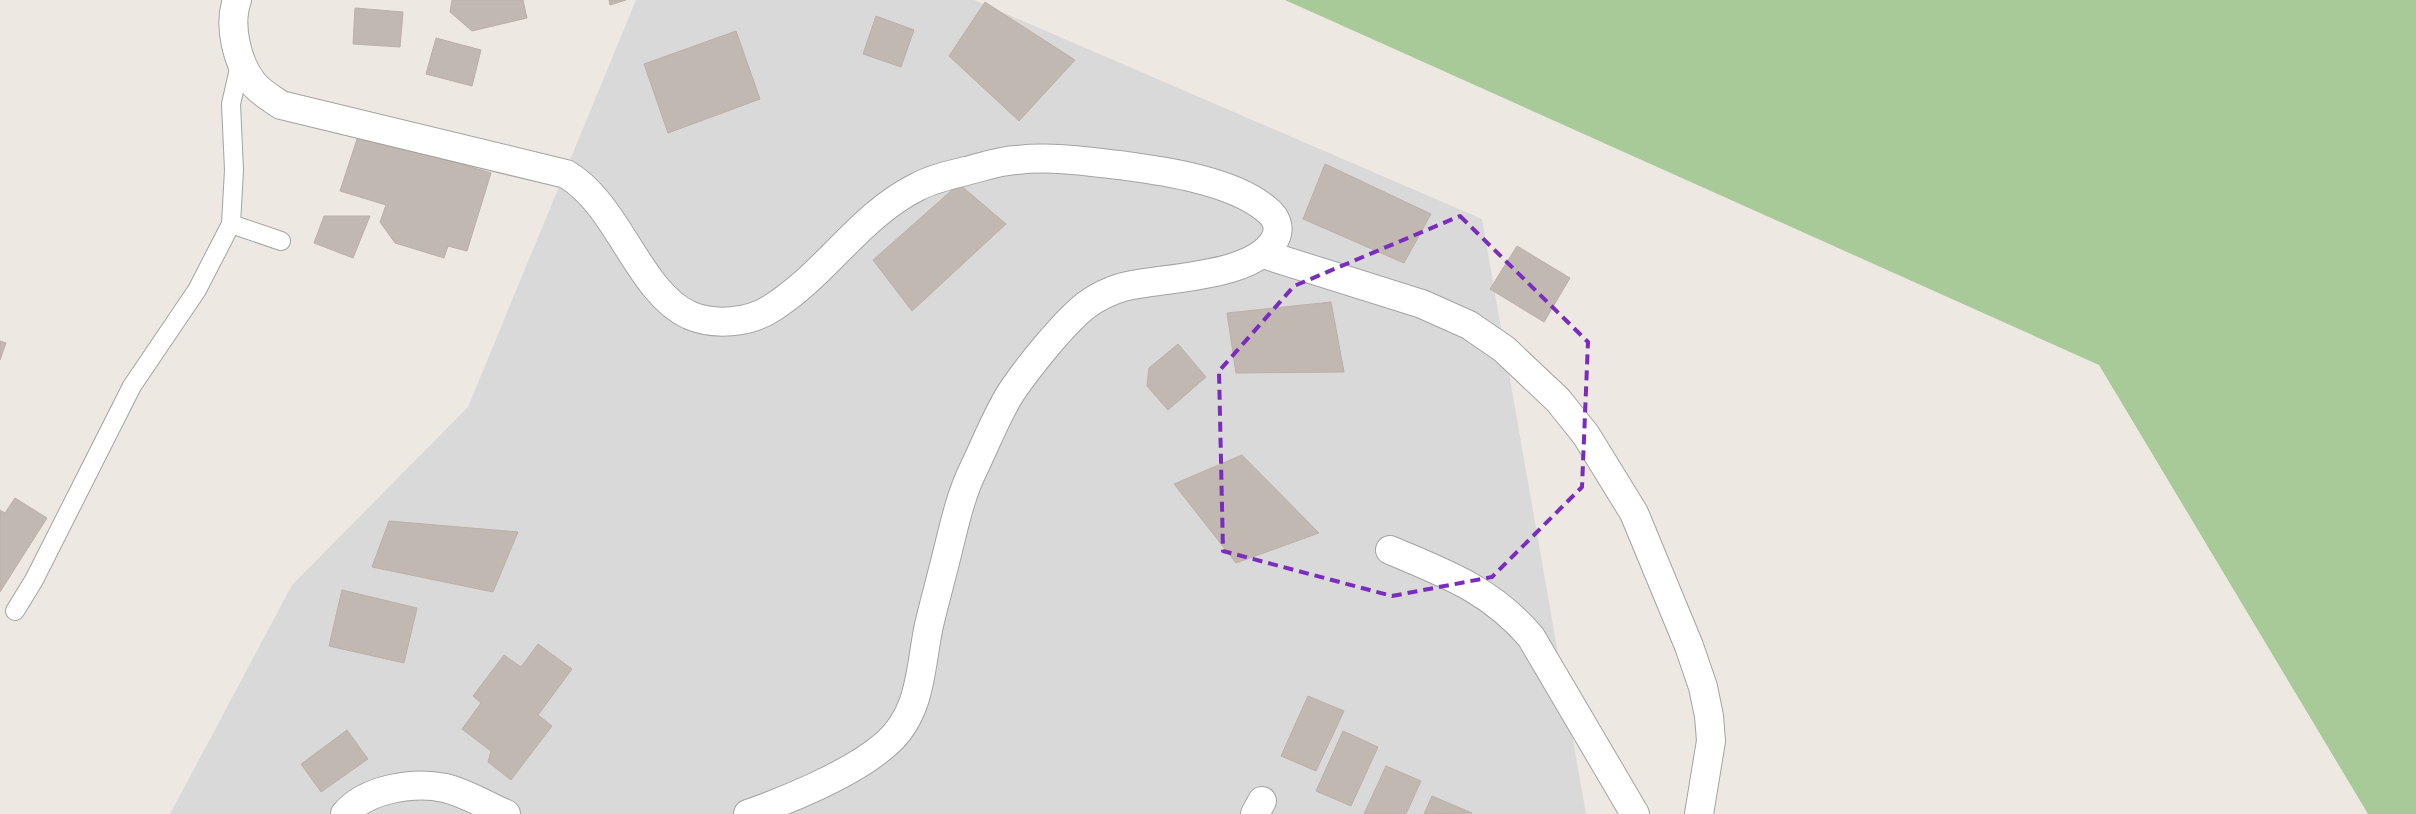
<svg xmlns="http://www.w3.org/2000/svg" width="2416" height="814" font-family="Quicksand,sans-serif">
<style>
.residential{fill:#dad9d9}
.forest{fill:#a8ca99}
.building{fill:#c1b8b2;stroke:#bdafa5}
.lines{fill:none;stroke-linecap:round;stroke-linejoin:round}
.service-casing{stroke:#a3a3a3;stroke-width:20}
.minor-casing{stroke:#a3a3a3;stroke-width:30}
.service{stroke:#fff;stroke-width:18}
.minor{stroke:#fff;stroke-width:28}
.marked{fill:none;stroke:#7b2cbf;stroke-width:4;stroke-dasharray:10 6;stroke-linejoin:round}
</style>
<rect width="100%" height="100%" fill="#ede9e2"/>
<polygon class="residential" points="636,0 974,0 1482,219 1586,814 170,814 292,585 468,407"/>
<polygon class="forest" points="1285,0 2416,0 2416,814 2368,814 2099,365"/>
<g class="building">
<polygon points="452,0 523,0 527,18 472,31 450,12"/>
<polygon points="609,0 626,0 610,5"/>
<polygon points="985,2 1075,60 1019,121 949,56"/>
<polygon points="355,8 403,12 400,47 353,44"/>
<polygon points="876,16 914,30 901,67 863,54"/>
<polygon points="736,31 760,99 668,133 644,64"/>
<polygon points="436,38 481,50 472,86 426,74"/>
<polygon points="359,133 491,173 467,251 448,246 444,258 395,243 380,222 386,205 340,191"/>
<polygon points="1325,164 1431,214 1404,263 1303,219"/>
<polygon points="959,184 1006,224 912,311 873,260"/>
<polygon points="324,216 370,216 353,258 314,243"/>
<polygon points="1517,246 1570,278 1544,322 1490,289"/>
<polygon points="1331,302 1344,372 1236,373 1227,313"/>
<polygon points="0,341 6,343 0,360"/>
<polygon points="1178,344 1206,377 1168,410 1147,386 1149,368"/>
<polygon points="1242,455 1319,533 1236,563 1174,484"/>
<polygon points="15,498 47,518 0,592 0,510 5,513"/>
<polygon points="389,521 518,532 493,592 372,567"/>
<polygon points="342,590 417,608 404,663 329,646"/>
<polygon points="538,644 572,669 538,715 552,726 511,780 488,762 491,751 462,729 481,703 473,696 504,655 521,667"/>
<polygon points="1308,696 1344,711 1316,771 1281,756"/>
<polygon points="347,730 368,759 321,792 301,764"/>
<polygon points="1343,731 1378,747 1351,806 1316,791"/>
<polygon points="1386,766 1421,781 1406,814 1364,814"/>
<polygon points="1432,796 1472,813 1424,814"/>
</g>
<g class="lines">
<defs>
<g id="service">
<polyline points="231,224 281,241"/>
<polyline points="15,611 34,580 132,386 197,290 231,224 234,170 231,104 241,60"/>
</g>
<g id="minor">
<path d="M237 0C228 25 237 63 253 83 260 92 272 99 281 105L566 174C618 204 638 291 689 315 714 326 749 323 772 308 826 274 859 216 917 187 932 179 949 175 966 171 982 167 999 161 1016 160 1051 156 1085 161 1119 165 1163 171 1231 180 1266 209 1276 217 1281 227 1275 239 1255 278 1163 277 1123 287 1109 291 1097 297 1085 306 1062 325 1029 366 1012 391 997 414 986 443 974 468 961 494 955 522 948 550 942 575 935 600 929 625 920 667 922 713 886 744 853 773 790 799 748 814"/>
<polyline points="1263,254 1422,304 1469,325 1504,349 1558,400 1586,435 1634,513 1689,646 1703,687 1709,716 1711,741 1699,814"/>
<path d="M1390 550C1446 574 1490 589 1531 637L1635 814"/>
<path d="M345 814C366 789 414 781 445 788 466 793 487 806 506 814"/>
<polyline points="1255,814 1262,801"/>
</g>
</defs>
<use href="#service" class="service-casing"/>
<use href="#minor" class="minor-casing"/>
<use href="#service" class="service"/>
<use href="#minor" class="minor"/>
</g>
<path class="marked" d="M1460 216 1588 342 1582 487 1492 577 1392 596 1223 551 1219 371 1294 286Z"/>
</svg>
